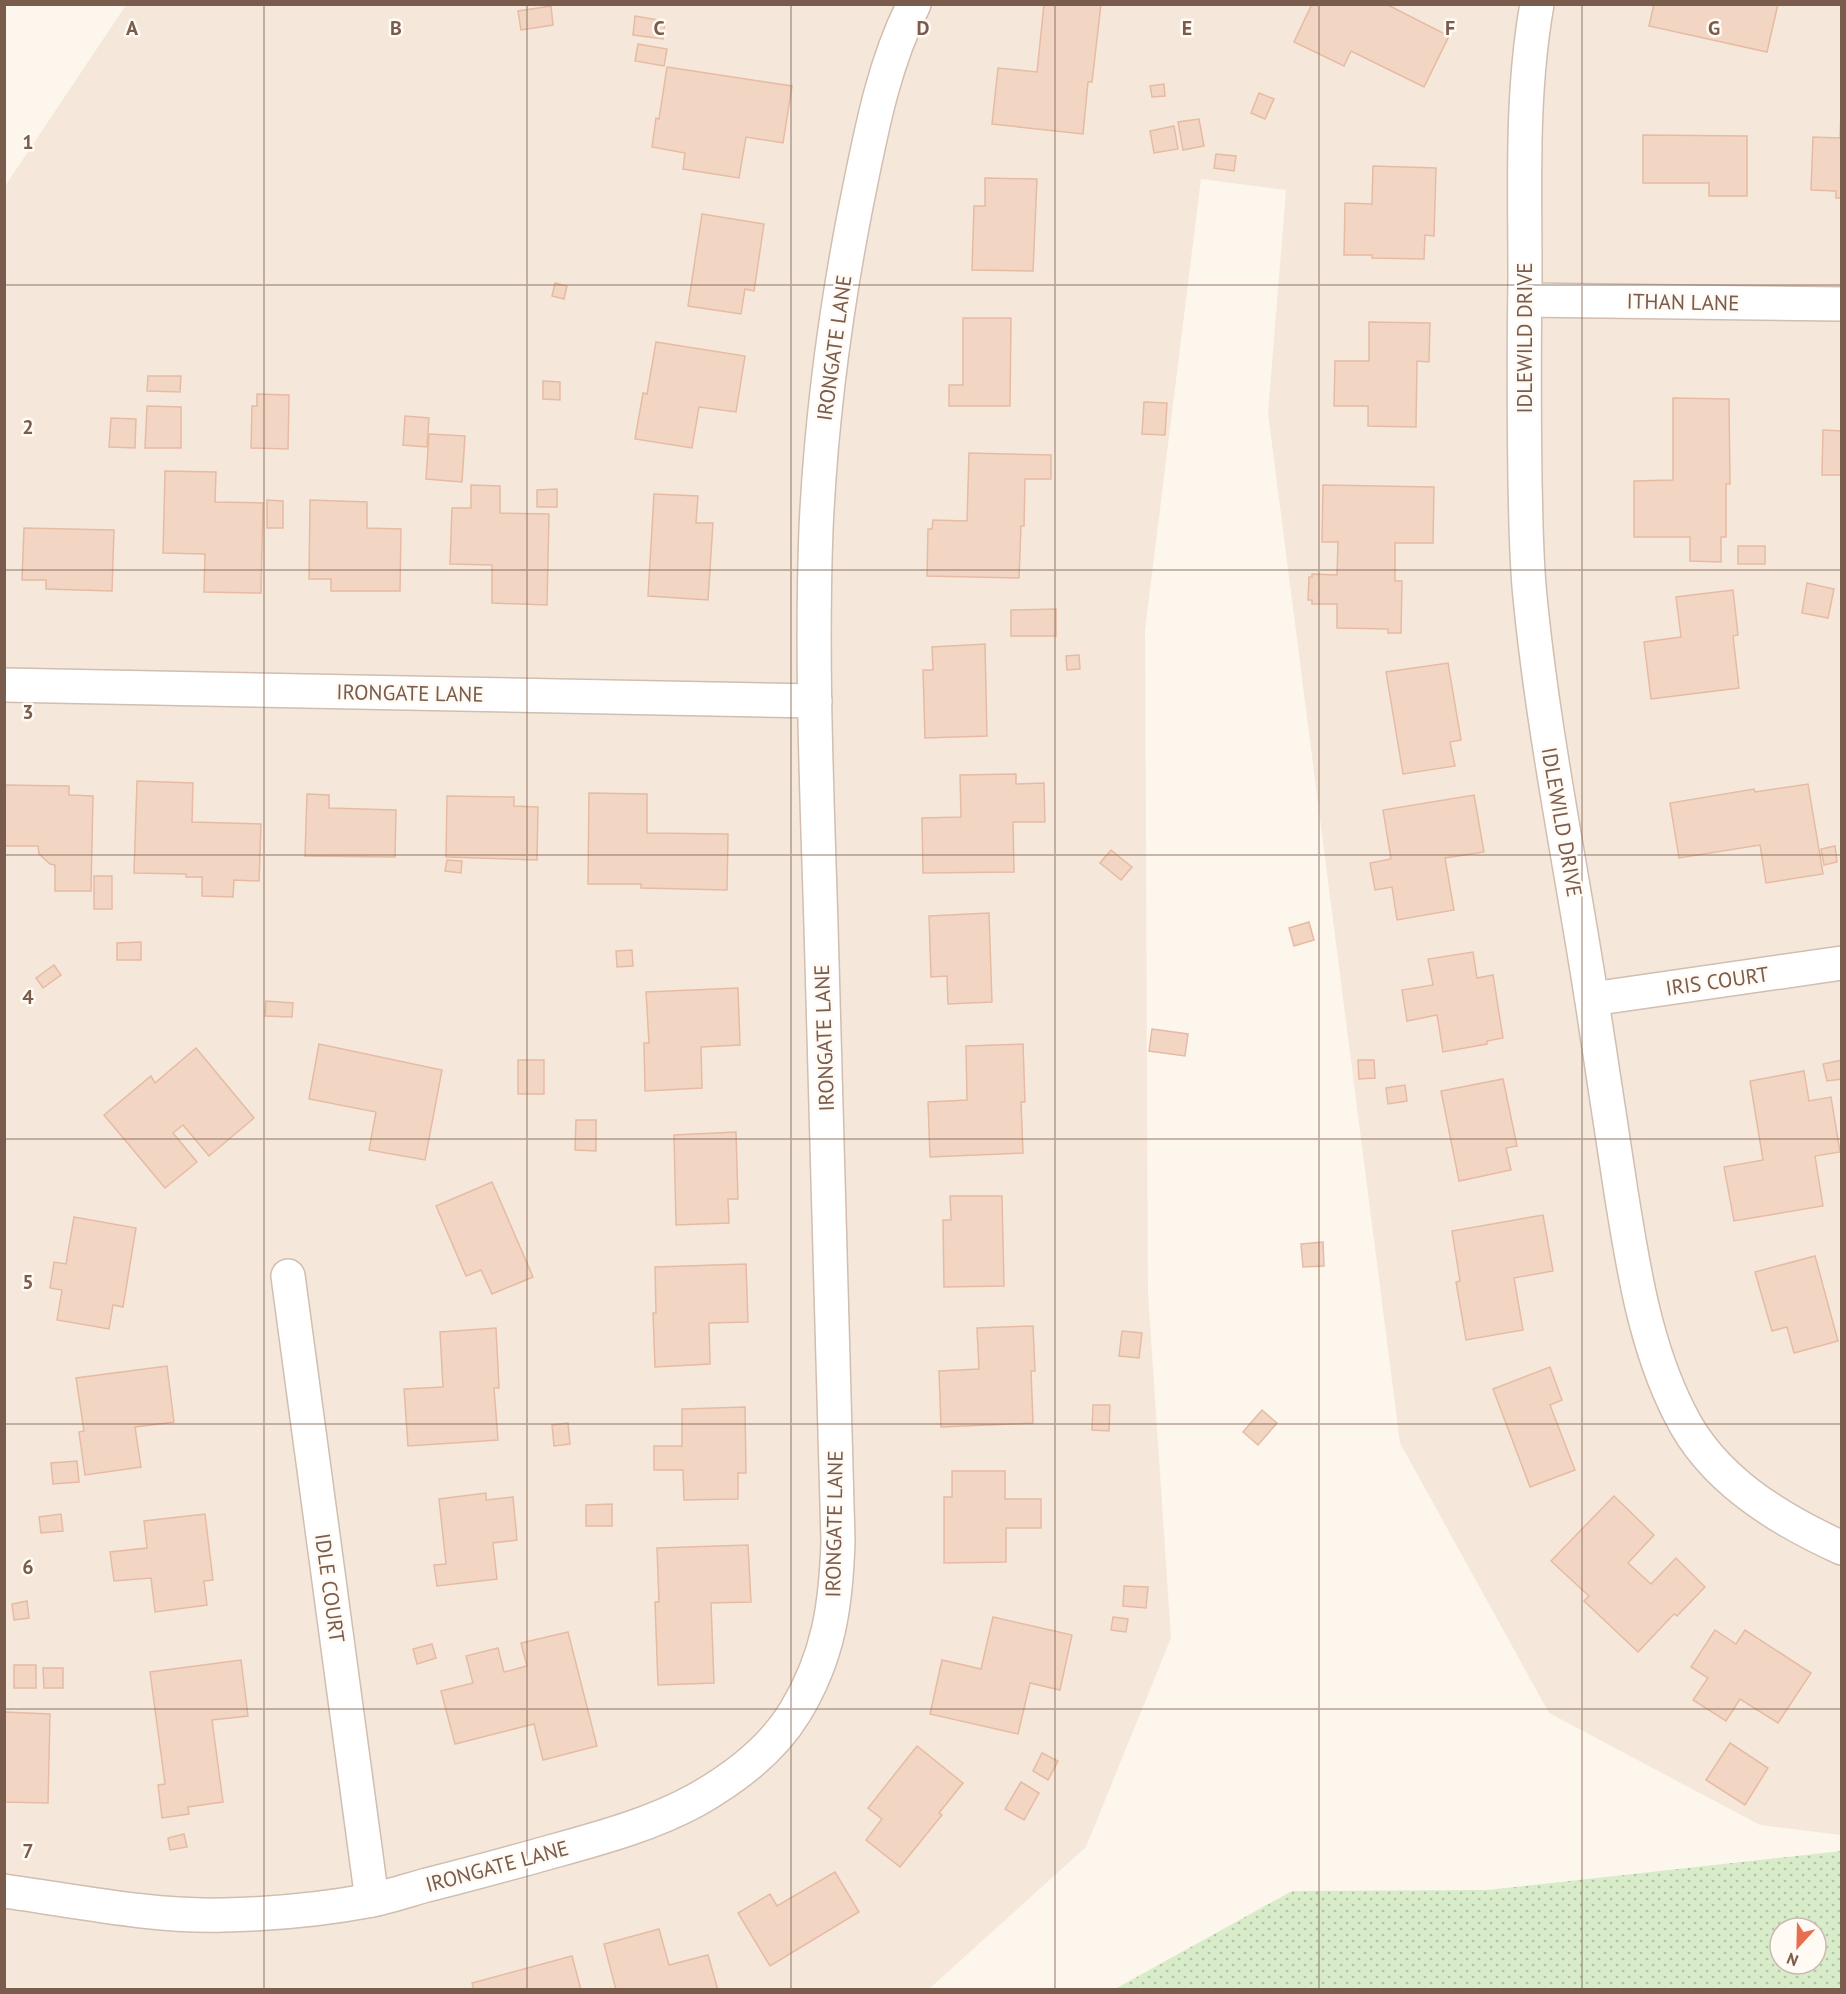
<svg xmlns="http://www.w3.org/2000/svg" width="1846" height="1994" font-family="'PT Sans',sans-serif">
<style>
.residential{fill:#f5e8da}
.park{fill:url(#park-dots);fill-rule:evenodd}
.building{fill:#f3d5c3;stroke:#e6bba3;stroke-width:1.5}
.lines{fill:none;stroke-linecap:round;stroke-linejoin:round}
.minor-casing{stroke:#d1beb0;stroke-width:36}
.minor{stroke:#fff;stroke-width:33}
.grid{fill:none;stroke:#7a5c4d;stroke-width:1.5;stroke-opacity:0.55}
.labels{text-anchor:middle;dominant-baseline:central;stroke-width:5;stroke-linejoin:round;paint-order:stroke}
.street-label{font-size:21px;fill:#7a5c4d;stroke:#fffaf3}
.grid-label{font-size:20px;text-anchor:middle;font-weight:bold;fill:#7a5c4d;stroke:#fffaf3;stroke-width:5;stroke-linejoin:round;paint-order:stroke}
</style>
<defs>
<pattern id="park-dots" width="8" height="8" patternUnits="userSpaceOnUse" patternTransform="scale(1.5)"><rect width="8" height="8" fill="#d8ecc9"/><path d="M2 2h.1M6 6h.1" fill="none" stroke="#b4c2a5" stroke-width="1.8" stroke-linecap="round"/></pattern>
</defs>
<rect width="100%" height="100%" fill="#fdf6ec"/>
<polygon class="residential" points="126,5 1841,5 1841,1835 1760,1825 1549,1713 1400,1443 1268,413 1286,190 1201,179 1145,630 1148,1293 1171,1638 1086,1847 929,1989 5,1990 5,186"/>
<path class="park" d="M1841 1851V1989H1115L1292 1891 1487 1890ZM1780 1928H1816V1964H1780Z"/>
<g class="building">
<polygon points="1044,4 1101,4 1092,82 1088,82 1083,134 992,124 998,68 1037,72"/>
<polygon points="1312,4 1386,4 1449,36 1424,87 1351,51 1344,66 1294,42"/>
<polygon points="1654,4 1778,4 1767,52 1649,26"/>
<polygon points="551,6 553,25 521,30 518,11"/>
<polygon points="635,16 665,21 663,39 633,35"/>
<polygon points="638,44 667,49 664,66 635,61"/>
<polygon points="667,67 792,86 783,143 746,137 739,178 683,169 685,153 652,147 656,118 659,119"/>
<polygon points="1164,84 1165,96 1152,97 1150,86"/>
<polygon points="1259,93 1274,99 1265,119 1251,113"/>
<polygon points="1841,109 1842,109 1842,198 1836,198 1836,191 1811,190 1813,137 1840,138"/>
<polygon points="1199,119 1204,146 1183,150 1178,122"/>
<polygon points="1174,126 1178,149 1154,153 1150,131"/>
<polygon points="1643,135 1747,136 1747,196 1709,196 1709,183 1643,183"/>
<polygon points="1216,154 1236,156 1234,171 1214,168"/>
<polygon points="1373,166 1436,168 1434,236 1425,235 1424,259 1372,258 1372,255 1344,255 1345,203 1372,204"/>
<polygon points="985,178 1037,179 1033,271 972,270 974,206 985,206"/>
<polygon points="702,214 764,224 754,291 745,289 741,314 688,306"/>
<polygon points="555,283 567,286 564,299 552,296"/>
<polygon points="963,318 1011,318 1010,406 949,406 949,385 963,385"/>
<polygon points="1369,322 1430,323 1429,362 1417,361 1416,427 1368,426 1368,406 1334,406 1335,361 1369,361"/>
<polygon points="656,342 745,356 736,412 699,407 692,448 635,439 643,393 647,394"/>
<polygon points="148,376 181,376 180,392 147,391"/>
<polygon points="543,381 560,382 560,400 543,399"/>
<polygon points="257,394 289,395 288,449 251,448 252,406 257,406"/>
<polygon points="1673,398 1729,399 1730,484 1726,484 1726,537 1721,537 1721,562 1690,561 1690,537 1634,537 1634,481 1673,480"/>
<polygon points="1144,402 1167,403 1165,435 1142,434"/>
<polygon points="147,406 181,407 181,448 145,448"/>
<polygon points="405,416 429,418 427,447 403,445"/>
<polygon points="111,418 136,419 135,448 109,447"/>
<polygon points="1823,430 1842,431 1842,475 1822,475"/>
<polygon points="429,434 465,436 462,482 426,479"/>
<polygon points="969,453 1051,455 1051,479 1025,479 1024,526 1021,526 1019,578 927,576 928,529 932,529 933,520 967,521"/>
<polygon points="165,471 216,472 215,502 263,503 261,593 204,592 205,554 163,553"/>
<polygon points="471,485 500,486 500,513 549,514 547,605 492,603 492,565 450,564 452,508 471,508"/>
<polygon points="1323,485 1434,487 1433,543 1395,543 1395,581 1402,581 1401,633 1388,633 1388,629 1337,628 1337,604 1312,604 1312,600 1308,600 1309,577 1312,577 1312,574 1337,575 1338,542 1322,542"/>
<polygon points="557,489 557,507 537,507 537,490"/>
<polygon points="654,494 698,496 696,523 713,523 708,600 648,596"/>
<polygon points="267,500 283,501 283,528 267,528"/>
<polygon points="310,500 367,502 367,528 401,529 400,591 331,591 331,579 309,579"/>
<polygon points="24,528 114,530 112,591 46,589 46,580 22,580"/>
<rect x="1738" y="546" width="27" height="18"/>
<polygon points="1807,583 1834,589 1828,618 1802,613"/>
<polygon points="1733,590 1738,635 1733,636 1739,688 1651,699 1644,642 1681,637 1676,597"/>
<polygon points="1056,609 1056,636 1011,636 1011,610"/>
<polygon points="985,644 987,736 925,738 923,670 933,670 932,647"/>
<polygon points="1079,655 1080,669 1067,670 1066,656"/>
<polygon points="1448,663 1461,740 1450,742 1455,766 1403,774 1386,672"/>
<polygon points="1016,774 1016,784 1044,783 1045,822 1013,822 1014,872 923,873 922,818 961,817 960,775"/>
<polygon points="137,781 193,783 192,822 261,824 259,881 234,880 233,897 202,896 202,877 186,877 186,874 134,873"/>
<polygon points="1808,784 1823,874 1766,883 1760,845 1679,858 1670,803 1754,789 1755,792"/>
<polygon points="4,785 69,786 69,795 93,796 91,891 55,891 55,865 50,864 39,854 38,846 4,846"/>
<polygon points="589,793 647,794 647,833 728,834 727,890 641,888 641,884 588,884"/>
<polygon points="307,794 329,795 329,808 396,810 395,857 305,856"/>
<polygon points="1474,795 1484,852 1445,858 1454,910 1397,920 1392,887 1375,890 1370,863 1391,859 1383,810"/>
<polygon points="447,796 514,797 514,806 538,807 537,860 446,857"/>
<polygon points="1835,846 1837,862 1824,865 1821,849"/>
<polygon points="1111,850 1132,867 1121,880 1100,863"/>
<polygon points="447,860 462,861 461,873 445,871"/>
<rect x="94" y="876" width="18" height="33"/>
<polygon points="989,913 992,1002 948,1004 947,976 931,977 929,916"/>
<polygon points="1309,922 1314,940 1294,946 1289,928"/>
<polygon points="141,942 141,960 117,960 117,943"/>
<polygon points="632,950 633,966 617,967 616,951"/>
<polygon points="1473,952 1477,978 1493,975 1503,1038 1487,1041 1487,1044 1443,1052 1437,1015 1407,1021 1402,990 1433,985 1428,959"/>
<polygon points="54,965 61,975 43,988 36,978"/>
<polygon points="738,988 740,1045 701,1047 702,1088 645,1091 644,1043 649,1043 646,992"/>
<polygon points="266,1001 293,1003 292,1017 265,1016"/>
<polygon points="1152,1029 1188,1034 1185,1056 1149,1051"/>
<polygon points="319,1044 442,1070 425,1160 369,1150 376,1112 309,1099"/>
<polygon points="1023,1044 1025,1102 1021,1102 1023,1153 930,1157 928,1102 967,1100 966,1046"/>
<polygon points="196,1048 254,1118 209,1156 183,1125 173,1133 197,1162 165,1188 104,1115 151,1076 155,1083"/>
<rect x="518" y="1060" width="26" height="34"/>
<polygon points="1358,1060 1374,1060 1375,1078 1359,1079"/>
<polygon points="1842,1060 1842,1079 1827,1081 1823,1064"/>
<polygon points="1804,1071 1809,1101 1831,1097 1840,1152 1815,1156 1823,1206 1734,1221 1724,1167 1763,1160 1750,1081"/>
<polygon points="1503,1079 1517,1146 1506,1148 1511,1170 1459,1181 1441,1091"/>
<polygon points="1405,1085 1407,1101 1388,1104 1386,1088"/>
<polygon points="576,1120 596,1120 596,1151 575,1150"/>
<polygon points="736,1132 738,1199 728,1199 729,1223 676,1225 674,1135"/>
<polygon points="492,1182 533,1277 492,1294 481,1270 466,1276 436,1206"/>
<polygon points="950,1196 1002,1196 1004,1286 944,1287 943,1220 951,1220"/>
<polygon points="1543,1215 1553,1271 1514,1278 1523,1330 1466,1340 1456,1282 1460,1281 1452,1231"/>
<polygon points="74,1217 136,1228 123,1307 113,1305 109,1329 57,1320 62,1290 50,1288 54,1262 66,1264"/>
<polygon points="1323,1242 1324,1266 1303,1267 1301,1244"/>
<polygon points="1815,1256 1838,1341 1794,1353 1787,1327 1772,1331 1755,1272"/>
<polygon points="746,1264 748,1322 709,1323 710,1364 655,1367 653,1313 656,1313 655,1267"/>
<polygon points="1033,1326 1035,1371 1031,1371 1033,1423 941,1427 939,1371 979,1369 977,1328"/>
<polygon points="496,1328 499,1388 494,1388 498,1440 408,1446 404,1389 443,1387 440,1332"/>
<polygon points="1122,1331 1142,1333 1139,1358 1119,1356"/>
<polygon points="167,1366 174,1422 135,1427 141,1467 85,1475 79,1432 84,1431 76,1378"/>
<polygon points="1550,1367 1562,1400 1550,1405 1575,1470 1530,1487 1493,1389"/>
<polygon points="1093,1405 1110,1405 1109,1431 1092,1430"/>
<polygon points="745,1407 746,1473 738,1473 738,1499 684,1500 683,1470 654,1470 654,1446 682,1446 682,1409"/>
<polygon points="1262,1410 1277,1423 1258,1445 1243,1432"/>
<polygon points="568,1423 570,1444 554,1446 552,1425"/>
<polygon points="77,1461 79,1482 53,1484 51,1463"/>
<polygon points="952,1471 1005,1471 1005,1499 1041,1499 1041,1528 1006,1528 1006,1562 944,1563 944,1497 952,1497"/>
<polygon points="486,1493 486,1500 513,1497 517,1540 493,1543 497,1579 437,1586 434,1565 446,1564 439,1499"/>
<polygon points="1614,1496 1654,1535 1628,1563 1651,1584 1676,1558 1705,1587 1677,1616 1674,1614 1638,1652 1584,1601 1589,1596 1551,1561"/>
<polygon points="612,1504 612,1526 586,1526 586,1505"/>
<polygon points="61,1514 63,1531 41,1533 39,1517"/>
<polygon points="205,1514 213,1580 204,1581 207,1605 155,1612 151,1578 114,1581 110,1552 147,1548 144,1521"/>
<polygon points="748,1545 751,1602 711,1603 714,1683 658,1685 655,1602 659,1602 657,1548"/>
<polygon points="1124,1586 1148,1587 1146,1608 1123,1606"/>
<polygon points="27,1601 29,1618 14,1620 12,1604"/>
<polygon points="993,1617 1072,1635 1060,1690 1030,1683 1018,1734 930,1714 942,1660 981,1669"/>
<polygon points="1113,1617 1128,1619 1126,1632 1111,1630"/>
<polygon points="1715,1630 1736,1644 1745,1630 1811,1673 1778,1723 1740,1699 1726,1721 1693,1700 1708,1678 1691,1667"/>
<polygon points="568,1632 597,1746 543,1760 534,1724 455,1744 441,1691 473,1683 466,1656 498,1648 504,1672 527,1666 521,1643"/>
<polygon points="432,1644 436,1658 417,1664 413,1649"/>
<polygon points="241,1660 248,1716 212,1720 223,1802 188,1807 189,1814 162,1818 158,1785 165,1784 150,1672"/>
<rect x="14" y="1665" width="22" height="23"/>
<polygon points="43,1668 63,1668 63,1688 44,1688"/>
<polygon points="4,1712 50,1714 48,1803 4,1802"/>
<polygon points="1730,1743 1768,1768 1745,1805 1706,1780"/>
<polygon points="917,1746 963,1783 939,1813 942,1815 900,1867 866,1840 882,1819 868,1808"/>
<polygon points="1042,1753 1058,1761 1048,1780 1033,1771"/>
<polygon points="1021,1782 1039,1793 1024,1820 1005,1809"/>
<polygon points="184,1834 187,1847 170,1850 168,1838"/>
<polygon points="835,1872 859,1912 770,1966 738,1913 770,1894 777,1906"/>
<polygon points="659,1929 669,1965 708,1955 718,1990 616,1990 604,1944"/>
<polygon points="572,1956 581,1990 474,1990 472,1983"/>
</g>
<g class="lines">
<defs>
<g id="minor">
<path d="M1537 4C1521 94 1525 185 1525 276 1524 345 1524 413 1525 482 1526 520 1526 559 1530 597 1544 740 1574 880 1595 1021 1604 1078 1612 1135 1621 1192 1633 1267 1645 1346 1680 1414 1712 1479 1778 1519 1842 1548"/>
<polyline points="1525,300 1842,304"/>
<polyline points="4,685 815,701"/>
<polyline points="1592,999 1842,963"/>
<polyline points="288,1276 372,1900"/>
<path d="M4 1891C76 1901 152 1917 224 1915 272 1914 325 1909 372 1900 390 1896 409 1890 427 1885 463 1876 500 1866 536 1856 589 1841 647 1827 696 1800 733 1779 772 1750 795 1712 829 1656 836 1605 838 1541 833 1336 827 1131 821 926 817 794 811 662 816 529 821 420 835 313 856 206 870 138 882 67 914 4"/>
</g>
</defs>
<use href="#minor" class="minor-casing"/>
<use href="#minor" class="minor"/>
</g>
<path class="grid" d="M264 4V1990M527 4V1990M791 4V1990M1055 4V1990M1319 4V1990M1582 4V1990M4 285H1842M4 570H1842M4 855H1842M4 1139H1842M4 1424H1842M4 1709H1842"/>
<g class="labels">
<g class="street-label">
<text transform="translate(1683 302) rotate(1)">ITHAN LANE</text>
<text transform="translate(1524 338) rotate(-90)">IDLEWILD DRIVE</text>
<text transform="translate(834 348) rotate(-82)">IRONGATE LANE</text>
<text transform="translate(410 693) rotate(1)">IRONGATE LANE</text>
<text transform="translate(1562 822) rotate(80)">IDLEWILD DRIVE</text>
<text transform="translate(1717 981) rotate(-8)">IRIS COURT</text>
<text transform="translate(824 1038) rotate(-92)">IRONGATE LANE</text>
<text transform="translate(834 1524) rotate(-89)">IRONGATE LANE</text>
<text transform="translate(330 1588) rotate(82)">IDLE COURT</text>
<text transform="translate(497 1866) rotate(-15)">IRONGATE LANE</text>
</g>
</g>
<g class="grid-label">
<text x="132" y="35">A</text>
<text x="396" y="35">B</text>
<text x="659" y="35">C</text>
<text x="923" y="35">D</text>
<text x="1187" y="35">E</text>
<text x="1450" y="35">F</text>
<text x="1714" y="35">G</text>
<text x="28" y="149">1</text>
<text x="28" y="434">2</text>
<text x="28" y="719">3</text>
<text x="28" y="1004">4</text>
<text x="28" y="1289">5</text>
<text x="28" y="1574">6</text>
<text x="28" y="1858">7</text>
</g>
<rect width="1846" height="1994" fill="none" stroke="#7a5c4d" stroke-width="12"/>
<g transform="translate(1798 1946) rotate(202)"><circle r="28" fill="#fffaf3" stroke="#cabbb1" stroke-width="1.5"/>
<path d="M0-4.5L10 22L0 15L-10 22Z" fill="#e76f51"/>
<text y="-9" font-size="16" font-weight="bold" text-anchor="middle" fill="#7a5c4d">N</text>
</g>
</svg>
